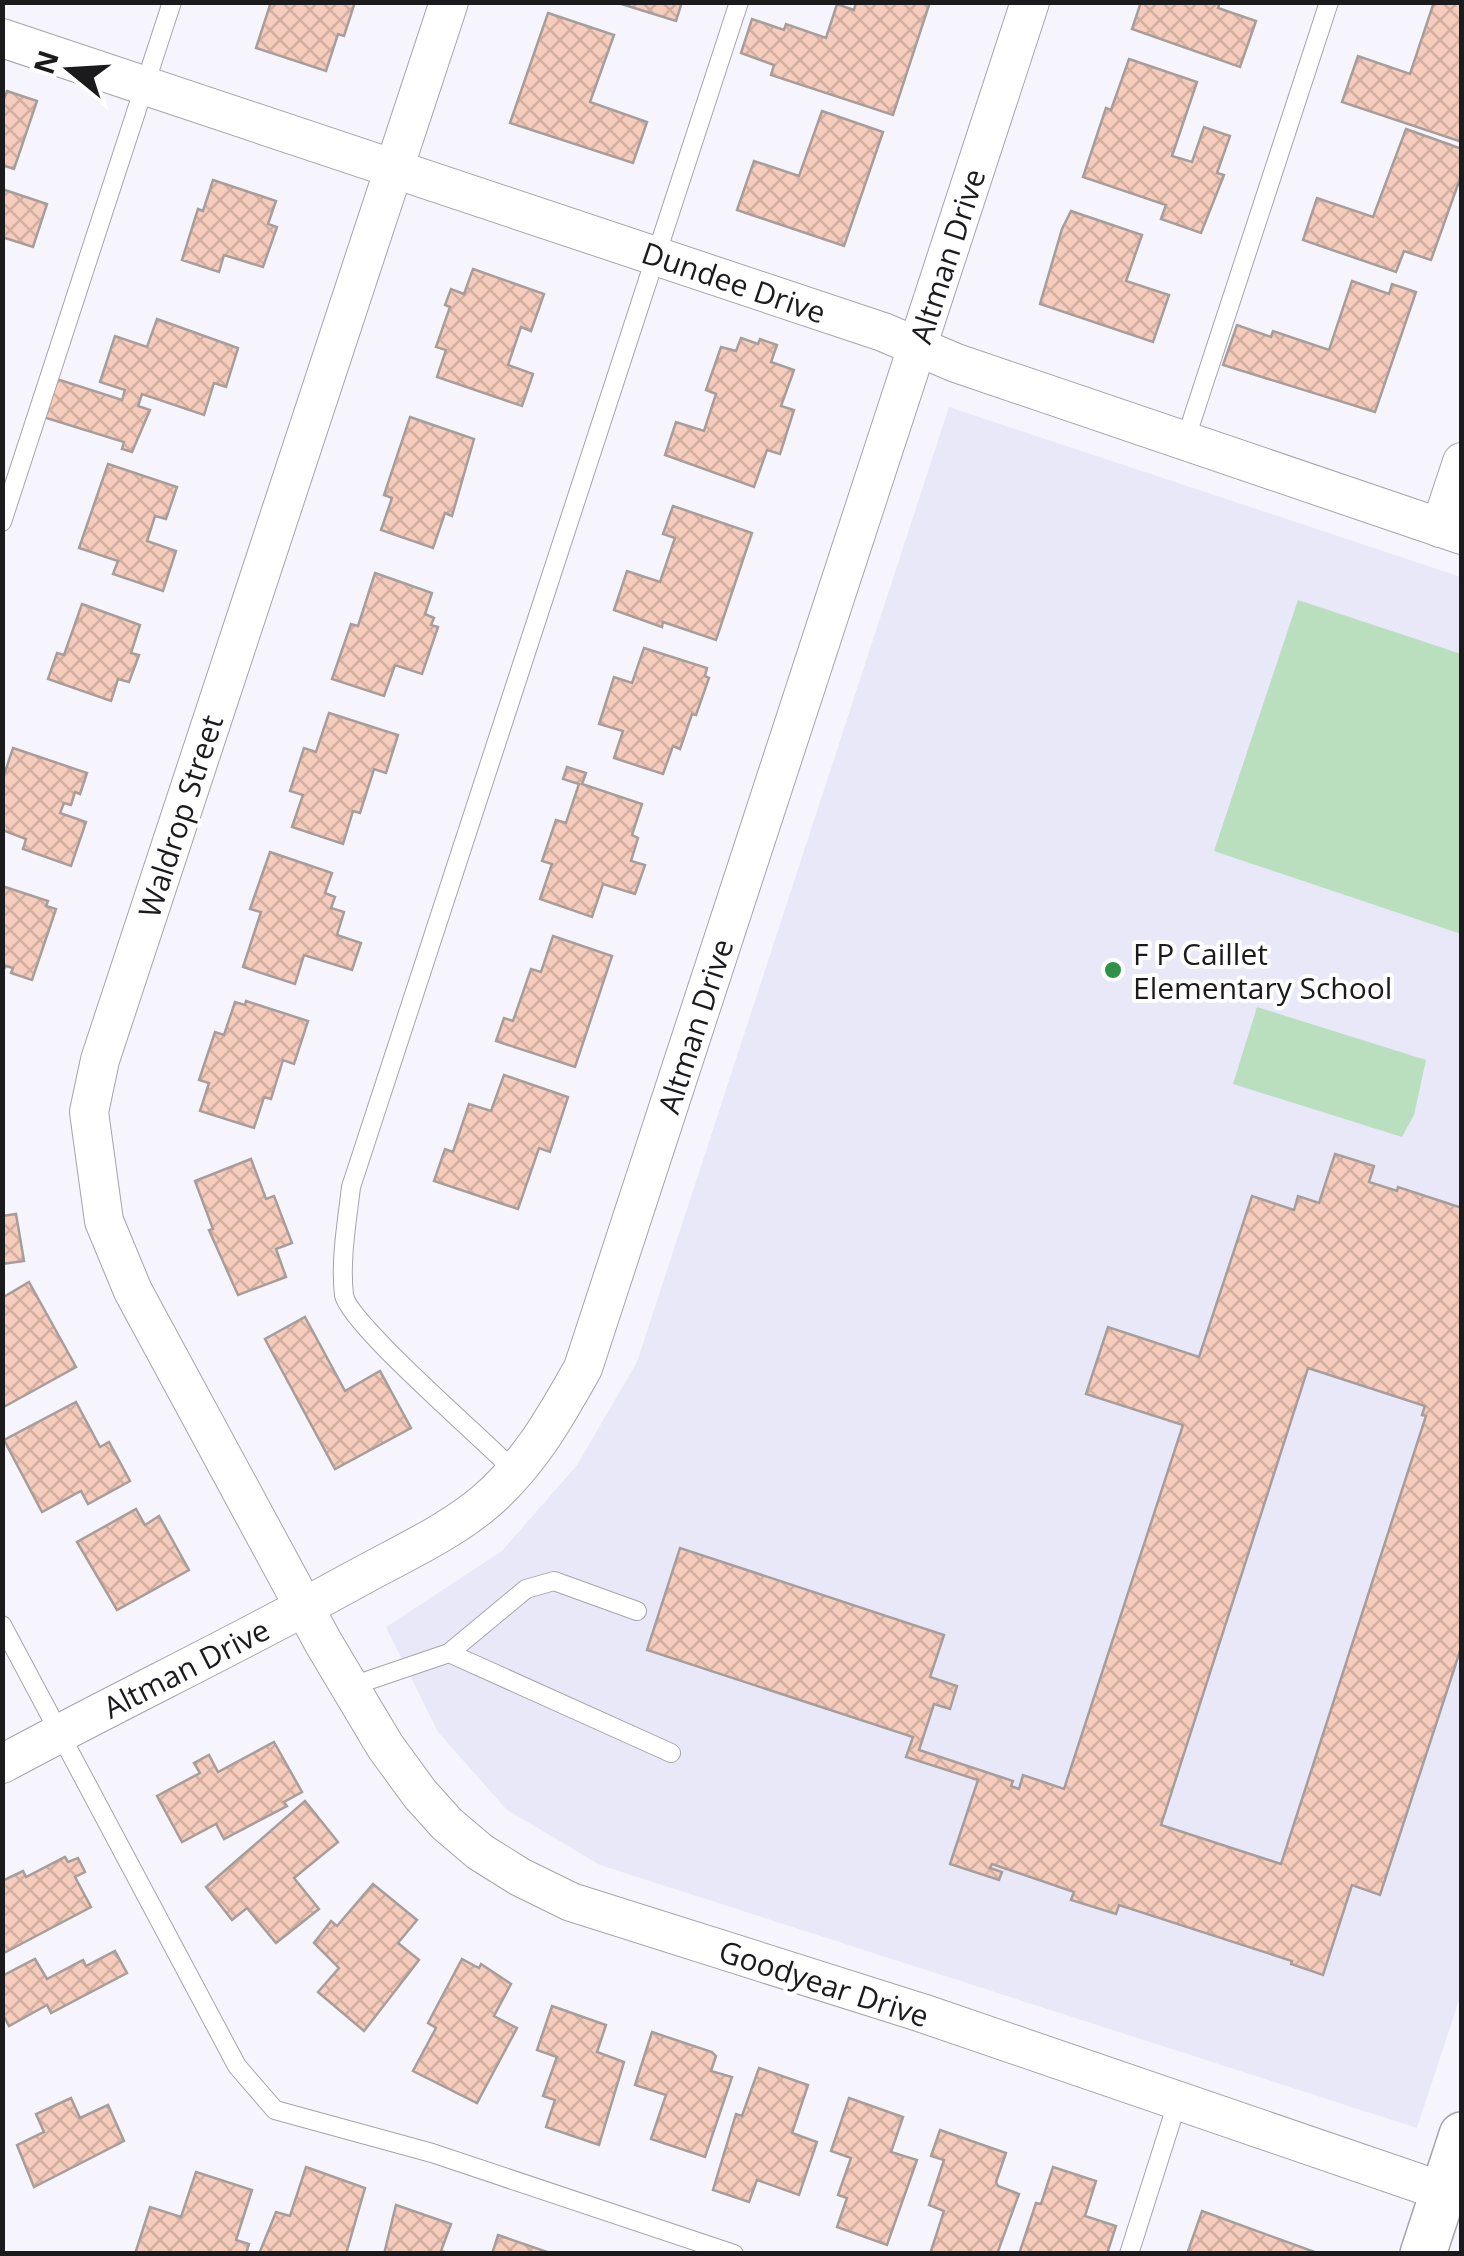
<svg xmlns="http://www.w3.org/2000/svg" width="1464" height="2256" font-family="'Open Sans',sans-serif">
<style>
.built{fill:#e9e8f8}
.park{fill:#b9dfbf}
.building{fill:url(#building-cross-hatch);stroke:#a79e9b;stroke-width:2.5;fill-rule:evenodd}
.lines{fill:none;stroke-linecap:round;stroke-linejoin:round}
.service-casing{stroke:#a5a4ac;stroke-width:20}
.minor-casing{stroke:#a5a4ac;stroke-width:40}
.tertiary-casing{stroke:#a5a4ac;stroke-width:48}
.service{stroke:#fff;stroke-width:18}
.minor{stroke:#fff;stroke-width:38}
.tertiary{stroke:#fff;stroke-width:45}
.poi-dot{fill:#309246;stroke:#fff;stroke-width:4}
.labels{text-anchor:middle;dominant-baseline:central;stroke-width:8;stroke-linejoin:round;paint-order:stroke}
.street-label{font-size:30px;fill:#1b1b1e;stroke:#fff}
.poi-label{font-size:30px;fill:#1b1b1e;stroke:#fff;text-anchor:start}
</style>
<defs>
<pattern id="building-cross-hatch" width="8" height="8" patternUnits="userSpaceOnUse" patternTransform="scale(2.5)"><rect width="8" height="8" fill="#f6ccbc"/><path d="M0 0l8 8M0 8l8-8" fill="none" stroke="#d2afa1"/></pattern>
</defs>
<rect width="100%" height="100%" fill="#f6f5fd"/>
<polygon class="built" points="949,407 1461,577 1462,1991 1417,2128 600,1865 507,1810 438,1732 386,1627 502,1551 577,1465 637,1362"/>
<g class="park">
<polygon points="1298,600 1461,654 1461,934 1214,851"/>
<polygon points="1257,1007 1426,1060 1414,1115 1402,1137 1233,1084"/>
</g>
<g class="building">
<polygon points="271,2 355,2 344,36 338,34 326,71 256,48"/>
<polygon points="615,2 682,2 676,21"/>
<polygon points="856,2 930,2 893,115 771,75 774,65 741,53 752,19 784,30 786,24 826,38 837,4 854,10"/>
<polygon points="1141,2 1220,2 1218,8 1256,21 1240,67 1132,29"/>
<polygon points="1434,2 1462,2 1462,142 1342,102 1358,56 1410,74"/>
<polygon points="548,13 614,35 590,102 647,122 633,163 510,123"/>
<polygon points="1129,59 1197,82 1172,156 1192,162 1204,127 1230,136 1217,173 1224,175 1201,233 1161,219 1166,205 1083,177 1106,108 1111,110"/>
<polygon points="7,91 37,101 14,169 2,165 2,104"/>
<polygon points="822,111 883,132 844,246 737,210 754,161 799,176"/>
<polygon points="1406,129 1462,149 1462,173 1431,260 1404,251 1396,272 1303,240 1317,198 1373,217"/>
<polygon points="213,180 276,201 268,224 277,227 263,267 224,255 219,272 182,260 198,209 203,211"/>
<polygon points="2,189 47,204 33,247 2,237"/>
<polygon points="1071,211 1142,235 1126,281 1169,295 1153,342 1040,304 1062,229"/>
<polygon points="473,269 544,294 531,331 521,327 508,365 533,374 522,406 437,377 446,350 436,347 450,307 445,305 451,289 464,294"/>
<polygon points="1352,281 1389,294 1392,284 1416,292 1375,412 1223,365 1237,325 1271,337 1273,331 1329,350"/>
<polygon points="157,319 238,348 226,387 214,383 204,415 142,394 138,406 150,410 132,452 122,449 124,442 43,417 57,379 122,400 125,390 100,382 115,336 147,347"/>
<polygon points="741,338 758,344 760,339 777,345 771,362 794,370 781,406 794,410 780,454 767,450 754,487 665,455 676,422 704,431 716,394 706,390 721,347 736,351"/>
<polygon points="410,417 474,439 452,516 445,513 433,548 381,530 392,498 384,495"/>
<polygon points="108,464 177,487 166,519 155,516 147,541 176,551 163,591 113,574 118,561 79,548"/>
<polygon points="673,506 752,533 716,640 663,622 662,627 614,610 627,571 660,582 675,538 663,534"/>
<polygon points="375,573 432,593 425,614 434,618 431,625 438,627 422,674 395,665 384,696 332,679 351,624 358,626"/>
<polygon points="82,604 140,625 131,653 139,655 129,682 118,679 111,701 48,679 57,653 64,655"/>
<polygon points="644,648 707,668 705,676 709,678 696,715 692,714 680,749 673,746 663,774 614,758 623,731 599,724 614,677 632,683"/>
<polygon points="329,713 398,735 386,773 374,769 360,813 353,811 343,844 292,827 303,795 290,791 304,748 316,752"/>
<polygon points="13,748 87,773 80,794 75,792 71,805 64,803 60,813 86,822 71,866 23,849 26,839 2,830 2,781"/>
<polygon points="567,767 586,773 582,784 642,804 632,835 638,838 631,861 645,865 635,894 603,884 592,917 540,899 552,864 542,861 556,820 566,823 579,784 563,779"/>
<polygon points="270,852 332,873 325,893 335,897 331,908 344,912 337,935 361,943 352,970 304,955 295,984 243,967 261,912 250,909"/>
<polygon points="2,886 48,901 46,906 56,909 32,980 11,973 13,968 6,966 2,971"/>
<polygon points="553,936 612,956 575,1067 496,1041 504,1018 513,1021 531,969 541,972"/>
<polygon points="246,1001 308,1021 294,1064 283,1060 271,1099 264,1097 254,1128 200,1111 209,1083 199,1080 215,1032 224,1035 235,1002 245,1005"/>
<polygon points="504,1075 568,1097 550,1152 539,1148 518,1209 434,1181 445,1149 453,1152 469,1104 491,1111"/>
<path d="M1335 1154 1374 1166 1369 1182 1397 1191 1398 1187 1462 1208V1645L1380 1895 1352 1885 1323 1975 1291 1964 1292 1961 1119 1905 1116 1914 1071 1900 1074 1892 992 1864 990 1868 1002 1872 999 1880 950 1864 978 1780 906 1757 913 1737 647 1650 680 1548 944 1635 930 1677 957 1686 950 1709 934 1704 919 1750 1013 1781 1011 1786 1019 1789 1023 1775 1064 1789 1183 1425 1086 1394 1108 1327 1199 1357 1252 1196 1294 1210 1298 1196 1319 1203ZM1308 1368 1425 1406 1422 1415 1426 1416 1281 1864 1161 1825Z"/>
<polygon points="251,1159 266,1199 274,1196 292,1243 276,1249 286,1277 238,1295 209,1230 213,1229 195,1181"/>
<polygon points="16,1214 24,1261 2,1264 2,1216"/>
<polygon points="29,1282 76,1367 2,1408 2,1298"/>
<polygon points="305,1317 345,1391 380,1371 411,1428 335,1469 265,1339"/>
<polygon points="76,1402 100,1447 109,1442 130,1481 88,1504 81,1491 42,1512 4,1440"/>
<polygon points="136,1509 145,1525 159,1516 189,1570 117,1610 77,1542"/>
<polygon points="274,1742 302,1792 284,1802 287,1806 224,1839 216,1824 182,1842 157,1796 200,1773 194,1763 209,1755 218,1772"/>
<polygon points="305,1801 338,1842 294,1878 319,1909 276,1943 247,1908 232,1920 206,1887"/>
<polygon points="65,1857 68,1862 78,1858 85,1872 75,1877 91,1907 2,1954 2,1881 23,1871 26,1877"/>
<polygon points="373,1884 417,1920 398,1943 419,1960 364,2031 318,1992 339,1968 314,1943 331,1921 337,1926"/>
<polygon points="115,1951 127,1973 51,2013 47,2005 9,2026 2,2013 2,1976 35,1959 47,1979 83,1960 86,1966"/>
<polygon points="462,1959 479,1968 481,1964 511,1984 494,2016 517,2028 477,2103 413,2071 436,2028 428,2023"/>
<polygon points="552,2006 606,2025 597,2052 624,2062 599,2145 546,2127 555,2100 543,2096 557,2057 537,2050"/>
<polygon points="652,2032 712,2052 716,2056 711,2071 732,2077 705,2157 651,2139 666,2095 635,2085"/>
<polygon points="759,2068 808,2085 792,2133 817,2142 799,2195 757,2180 749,2202 713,2190 736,2114 742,2116"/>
<polygon points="71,2098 80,2118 108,2105 124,2141 34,2187 17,2145 44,2132 36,2114"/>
<polygon points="849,2098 903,2117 891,2152 917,2160 887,2245 837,2227 847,2198 838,2195 851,2158 831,2151"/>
<polygon points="940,2130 1006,2153 996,2182 998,2186 1019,2194 997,2254 930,2254 944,2211 929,2205 944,2160 931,2156"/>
<polygon points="306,2167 365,2188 346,2254 259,2254 276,2212 290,2216"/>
<polygon points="1053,2167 1096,2181 1085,2216 1116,2226 1107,2254 1019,2254 1036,2203 1041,2204"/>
<polygon points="196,2172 252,2190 236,2240 249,2244 246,2254 135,2254 150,2207 181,2217"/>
<polygon points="396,2205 451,2224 441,2251 450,2254 384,2254"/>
<polygon points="1202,2211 1320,2254 1187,2254"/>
<polygon points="498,2235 553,2254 492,2254"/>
</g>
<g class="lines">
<defs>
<g id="service">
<polyline points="1185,441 1329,2"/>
<polyline points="2,522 172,2"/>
<path d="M515 1472C487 1442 348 1323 344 1295 340 1260 347 1222 351 1187L739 2"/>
<polyline points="2,1625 237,2066 275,2110 432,2153 734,2254"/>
<polyline points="449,1653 526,1589 554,1581 637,1611"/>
<polyline points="349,1687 449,1653 671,1753"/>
<polyline points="1129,2254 1178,2100"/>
</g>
<g id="minor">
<polyline points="449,2 100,1060 89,1112 104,1221 133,1291 323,1642 385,1746 420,1794 447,1824 480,1852 520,1877 571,1902 922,2013 1462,2198"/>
<polyline points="2,38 883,332 956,363 1462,535"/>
<polyline points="1440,528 1462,462"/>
<path d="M2 1764C119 1701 238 1644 354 1580 397 1556 447 1534 485 1502 529 1464 555 1418 583 1368L1030 2"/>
</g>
<polyline id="tertiary" points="1423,2254 1462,2135"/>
</defs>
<use href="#service" class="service-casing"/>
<use href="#minor" class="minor-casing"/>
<use href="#tertiary" class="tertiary-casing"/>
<use href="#service" class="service"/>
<use href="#minor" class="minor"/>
<use href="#tertiary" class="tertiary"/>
</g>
<circle class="poi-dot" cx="1113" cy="970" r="10"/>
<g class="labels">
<g class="street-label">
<text transform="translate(947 256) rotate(-72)">Altman Drive</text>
<text transform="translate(734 282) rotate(19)">Dundee Drive</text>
<text transform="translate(180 816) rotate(-72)">Waldrop Street</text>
<text transform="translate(695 1026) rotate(-72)">Altman Drive</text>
<text transform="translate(186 1668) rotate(-27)">Altman Drive</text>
<text transform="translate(824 1983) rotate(18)">Goodyear Drive</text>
</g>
<g class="poi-label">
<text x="1133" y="953">F P Caillet<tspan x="1133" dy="34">Elementary School</tspan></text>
</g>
</g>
<rect width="1464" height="2256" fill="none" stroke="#1b1b1e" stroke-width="10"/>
<g transform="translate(70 70) rotate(288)" stroke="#ffffff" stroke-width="8" paint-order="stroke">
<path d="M0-8L18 38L0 25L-18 38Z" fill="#1b1b1e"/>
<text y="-15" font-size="28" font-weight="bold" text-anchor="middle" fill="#1b1b1e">N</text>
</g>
</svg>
